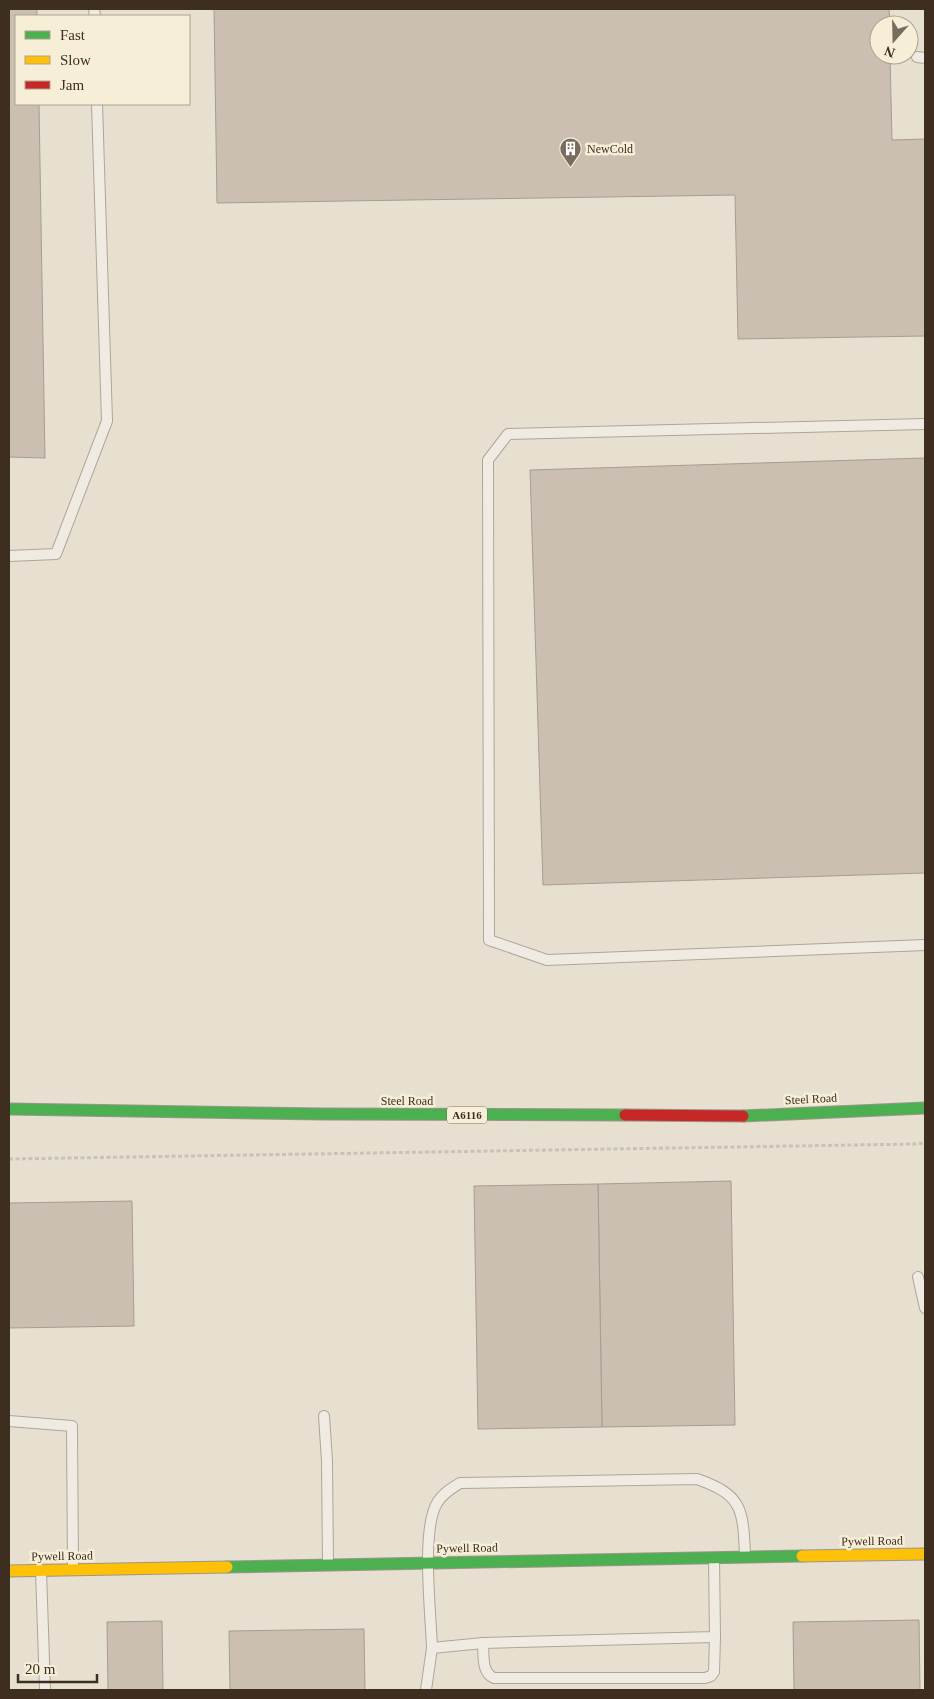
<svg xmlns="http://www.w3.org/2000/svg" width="934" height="1699" font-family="'Times New Roman',serif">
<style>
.building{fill:#cbbfb2;stroke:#a89c90}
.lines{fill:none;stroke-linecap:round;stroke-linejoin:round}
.lane-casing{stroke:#ada599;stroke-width:12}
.fast-casing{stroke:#9c958a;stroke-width:13}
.slow-casing{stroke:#9c958a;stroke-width:13}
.jam-casing{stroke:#9c958a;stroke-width:13}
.path{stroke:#c8c2b9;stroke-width:3;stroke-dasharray:4 2.5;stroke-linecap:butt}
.lane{stroke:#efebe3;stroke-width:10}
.fast{stroke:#4caf50;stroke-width:11}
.slow{stroke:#ffc107;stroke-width:11}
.jam{stroke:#c62828;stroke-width:11}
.labels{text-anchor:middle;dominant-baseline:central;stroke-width:5;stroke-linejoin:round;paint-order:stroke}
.shield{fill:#f7eed8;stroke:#756857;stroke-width:1}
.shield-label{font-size:11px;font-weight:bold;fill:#3d2e20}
.poi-label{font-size:12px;fill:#3d2e20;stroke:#f7eed8;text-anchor:start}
.street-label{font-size:12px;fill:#3d2e20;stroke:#f7eed8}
</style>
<rect width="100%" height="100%" fill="#e7e0d1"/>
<g class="building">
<polygon points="9,9 37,9 37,16 16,16 16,104 39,104 45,458 9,457"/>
<polygon points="214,9 889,9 890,25 879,25 879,55 890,55 892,140 925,139 925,336 738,339 735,195 217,203"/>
<polygon points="925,458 925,873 543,885 530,470"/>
<polygon points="731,1181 735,1425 602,1427 598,1184"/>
<polygon points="598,1184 602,1427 478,1429 474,1186"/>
<polygon points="132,1201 134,1326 9,1328 9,1203"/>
<polygon points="919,1620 920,1690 794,1690 793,1622"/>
<polygon points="162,1621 163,1690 108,1690 107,1622"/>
<polygon points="364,1629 365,1690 230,1690 229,1631"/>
</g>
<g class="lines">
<defs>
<g id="lane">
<polyline points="94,9 95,16"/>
<polyline points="917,57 925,58"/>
<polyline points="925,424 508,434 488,460 489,940 547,960 925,945"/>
<polyline points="9,556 56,554 107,421 97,104"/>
<polyline points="918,1277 925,1308"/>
<polyline points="324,1416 327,1461 328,1564"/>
<polyline points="9,1421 72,1426 73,1569"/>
<path d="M714 1558 715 1637 483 1643 432 1648C431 1615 421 1530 437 1503 442 1494 452 1488 460 1483L697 1479C743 1495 743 1510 745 1555"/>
<polyline points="41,1571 45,1690"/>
<path d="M483 1643C484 1655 481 1672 494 1678H705L711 1676 714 1672 715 1637"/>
<polyline points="426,1690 432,1648"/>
</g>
<g id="fast">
<polyline points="9,1109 323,1114 625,1115"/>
<polyline points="743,1116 925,1108"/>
<polyline points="227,1567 802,1556"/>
</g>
<g id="slow">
<polyline points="802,1556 925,1554"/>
<polyline points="9,1571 227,1567"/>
</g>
<polyline id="jam" points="625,1115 743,1116"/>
</defs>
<use href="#lane" class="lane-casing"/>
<use href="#fast" class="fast-casing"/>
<use href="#slow" class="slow-casing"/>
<use href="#jam" class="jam-casing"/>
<polyline class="path" points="9,1159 913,1144 925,1143"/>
<use href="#lane" class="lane"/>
<use href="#fast" class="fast"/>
<use href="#slow" class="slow"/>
<use href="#jam" class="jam"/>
</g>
<defs>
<symbol id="building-pin" viewBox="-11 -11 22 30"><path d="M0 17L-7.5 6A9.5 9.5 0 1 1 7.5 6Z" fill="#786c5e" stroke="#f7eed8"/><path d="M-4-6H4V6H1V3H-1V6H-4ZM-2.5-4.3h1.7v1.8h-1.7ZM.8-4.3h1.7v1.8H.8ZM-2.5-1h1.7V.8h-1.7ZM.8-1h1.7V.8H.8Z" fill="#fff"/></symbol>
</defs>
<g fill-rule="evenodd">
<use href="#building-pin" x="558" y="136" width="25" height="34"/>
</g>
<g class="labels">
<rect class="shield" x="447" y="1106.5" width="40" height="17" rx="4"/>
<g class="shield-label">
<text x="467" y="1115">A6116</text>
</g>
<g class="poi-label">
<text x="587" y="149">NewCold</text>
</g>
<g class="street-label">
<text transform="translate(811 1099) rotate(-3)">Steel Road</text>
<text x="407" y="1101">Steel Road</text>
<text transform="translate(872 1541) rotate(-1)">Pywell Road</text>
<text transform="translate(467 1548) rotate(-1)">Pywell Road</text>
<text transform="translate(62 1556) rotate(-1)">Pywell Road</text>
</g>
</g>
<rect width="934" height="1699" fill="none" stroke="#3d2e20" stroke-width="20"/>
<rect x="15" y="15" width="175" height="90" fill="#f7eed8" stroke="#ada18e"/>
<rect x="25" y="31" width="25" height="8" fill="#4caf50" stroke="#ada18e"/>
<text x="60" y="40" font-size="15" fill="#3d2e20">Fast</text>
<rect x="25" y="56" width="25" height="8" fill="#ffc107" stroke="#ada18e"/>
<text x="60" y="65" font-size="15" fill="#3d2e20">Slow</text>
<rect x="25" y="81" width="25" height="8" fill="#c62828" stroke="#ada18e"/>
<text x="60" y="90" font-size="15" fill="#3d2e20">Jam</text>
<g transform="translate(894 40) rotate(200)"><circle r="24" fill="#f7eed8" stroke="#ada18e"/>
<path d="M0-4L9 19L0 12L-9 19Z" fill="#786c5e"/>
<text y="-8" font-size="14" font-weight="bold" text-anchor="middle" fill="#3d2e20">N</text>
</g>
<path d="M18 1674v8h79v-8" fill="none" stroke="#3d2e20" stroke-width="2.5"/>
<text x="25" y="1674" font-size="15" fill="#3d2e20" stroke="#f7eed8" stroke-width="4" paint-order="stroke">20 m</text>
</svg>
